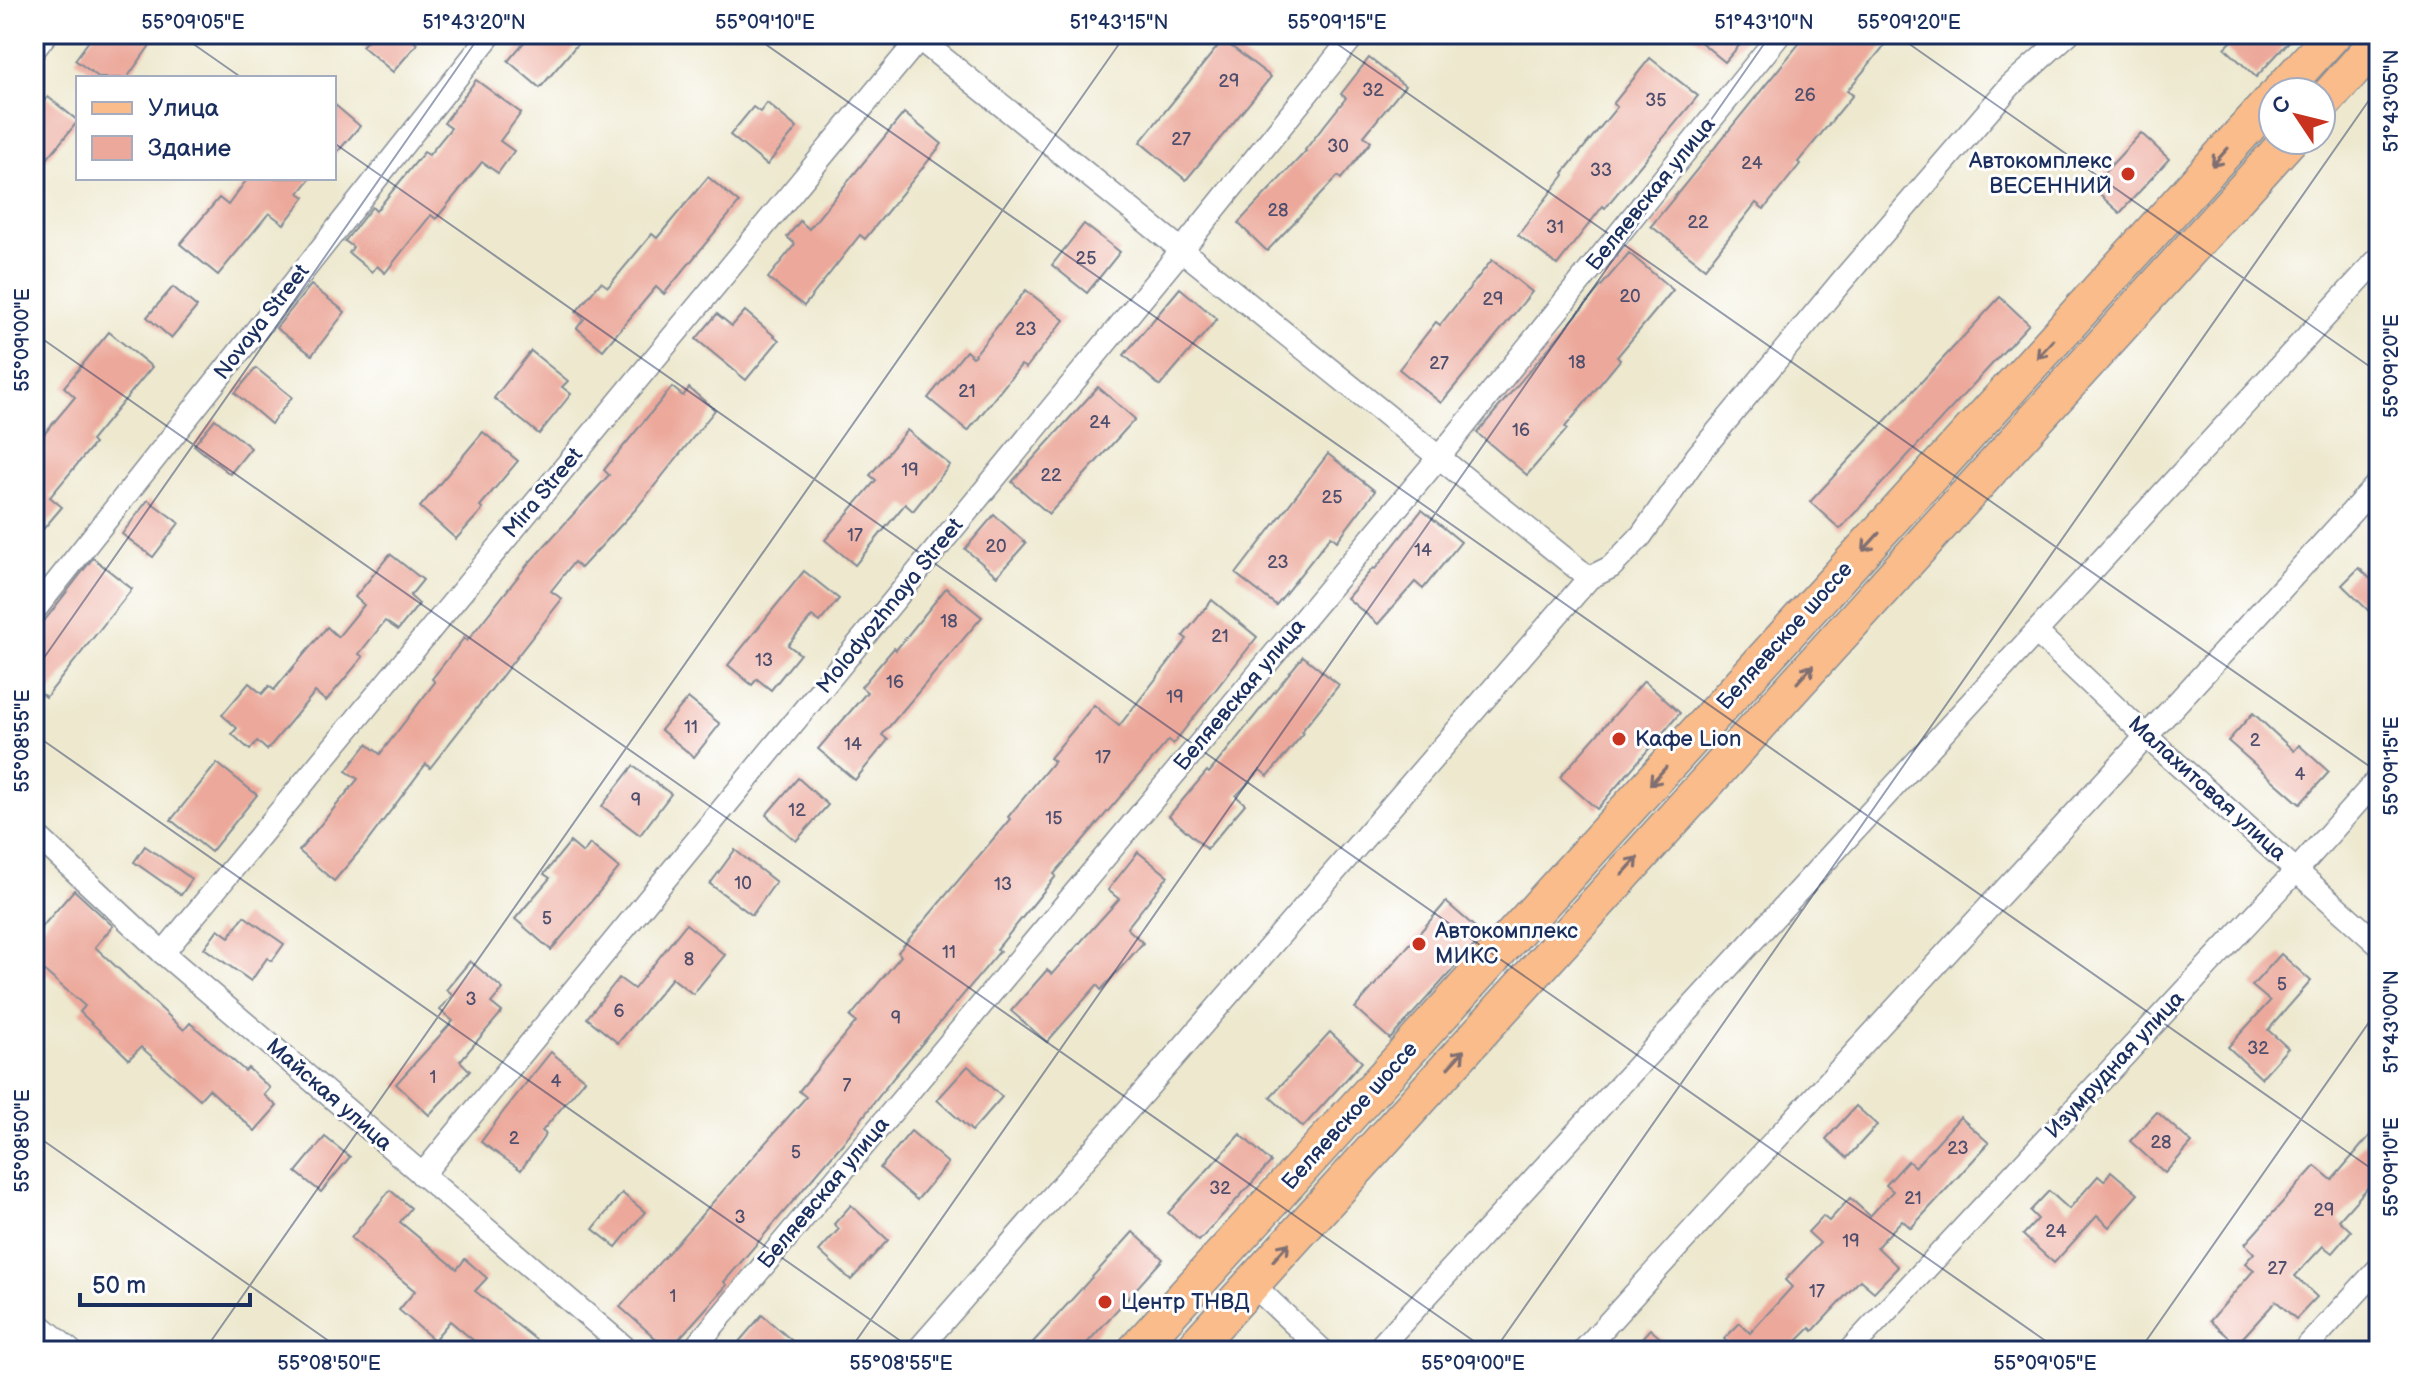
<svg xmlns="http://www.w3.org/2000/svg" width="2413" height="1385" font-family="'Balsamiq Sans',sans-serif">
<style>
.building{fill:#eca99b}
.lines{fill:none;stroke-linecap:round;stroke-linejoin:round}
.minor-casing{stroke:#848c96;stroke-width:25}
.primary-casing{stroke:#848c96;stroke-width:39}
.minor{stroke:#fff;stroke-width:22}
.primary{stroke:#f9bc8a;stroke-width:36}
.oneway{stroke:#7f6e72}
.ticks{fill:none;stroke:#1b2f5e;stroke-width:2;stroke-opacity:0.45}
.poi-dot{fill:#c8321e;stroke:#fff;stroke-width:3}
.labels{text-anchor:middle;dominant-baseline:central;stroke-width:6;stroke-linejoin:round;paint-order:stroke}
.number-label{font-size:18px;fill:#4f4e6d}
.poi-label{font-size:22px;fill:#1b2f5e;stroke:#fff;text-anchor:start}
.street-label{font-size:22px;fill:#1b2f5e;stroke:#fff}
.neatline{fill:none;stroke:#1b2f5e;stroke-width:3}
.ticks-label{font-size:20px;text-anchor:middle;fill:#1b2f5e}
</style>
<rect width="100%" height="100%" fill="#fff"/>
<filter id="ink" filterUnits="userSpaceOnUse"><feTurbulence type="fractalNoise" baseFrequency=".0125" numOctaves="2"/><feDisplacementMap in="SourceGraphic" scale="16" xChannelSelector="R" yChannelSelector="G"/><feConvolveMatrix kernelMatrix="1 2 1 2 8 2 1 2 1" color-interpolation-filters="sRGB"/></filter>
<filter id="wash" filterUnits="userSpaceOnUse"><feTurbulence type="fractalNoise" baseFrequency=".006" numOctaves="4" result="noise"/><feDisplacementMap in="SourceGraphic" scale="32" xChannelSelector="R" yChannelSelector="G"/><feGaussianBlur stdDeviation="1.8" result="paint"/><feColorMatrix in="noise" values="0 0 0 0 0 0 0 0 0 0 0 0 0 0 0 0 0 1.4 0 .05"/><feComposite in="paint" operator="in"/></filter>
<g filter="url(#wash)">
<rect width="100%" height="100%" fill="#ede8ce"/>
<g id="blocks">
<g class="building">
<polygon points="94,34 158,34 127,78 100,78 75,60"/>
<polygon points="373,34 405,34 417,44 393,72 362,46"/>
<polygon points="531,34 586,34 540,88 508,61"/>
<polygon points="1691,34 1749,34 1725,62"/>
<polygon points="1807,34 1894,34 1847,91 1853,95 1798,162 1800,164 1764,209 1756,203 1705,268 1651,226"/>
<polygon points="2239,34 2296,34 2256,77 2225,48"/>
<polygon points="1223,40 1271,77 1186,180 1140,142"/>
<polygon points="1369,58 1405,86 1364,136 1371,142 1341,179 1338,176 1267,251 1238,223 1306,151 1305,150 1346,98 1341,94"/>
<polygon points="1650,58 1698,96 1605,208 1603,206 1557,265 1518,235 1564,175 1563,173 1617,107 1613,104"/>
<polygon points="476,80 521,113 500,141 514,151 498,173 482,162 436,219 431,215 385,273 377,266 372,272 349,253 353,247 345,241 372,207 376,211 424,152 429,155 451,128 444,123"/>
<polygon points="48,97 78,121 34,175 34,115"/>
<polygon points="767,103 797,128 767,165 730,135 753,107 760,112"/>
<polygon points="334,104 360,126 334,156"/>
<polygon points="904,113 942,144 865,239 860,235 804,306 768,278 795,244 787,237 800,221 809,229"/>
<polygon points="2141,133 2169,159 2120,213 2091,187"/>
<polygon points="708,177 739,203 664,294 656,287 603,350 577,328 584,319 576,312 601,282 608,287 652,234 657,238"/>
<polygon points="248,178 311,178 299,193 305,197 284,224 269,213 218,275 180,244 219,198 228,205"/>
<polygon points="1084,224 1120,252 1087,293 1052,265"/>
<polygon points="1629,253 1673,290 1617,357 1620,360 1565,427 1567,429 1527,475 1477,433"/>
<polygon points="1492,260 1532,292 1441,403 1399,369 1436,322 1440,325"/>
<polygon points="311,285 345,312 312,355 276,328"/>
<polygon points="173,287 197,307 171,338 147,317"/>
<polygon points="1180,288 1217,319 1160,386 1124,355"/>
<polygon points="1026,290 1064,320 1026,368 1021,365 968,431 928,398 966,351 973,357"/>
<polygon points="2000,297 2029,324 1840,529 1810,502"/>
<polygon points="745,311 779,340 746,380 696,339 717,314 732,326"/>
<polygon points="109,332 152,367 91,441 94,444 50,497 62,507 34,540 34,446 75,397 64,387"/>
<polygon points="531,351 568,381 562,387 571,394 539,434 494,398"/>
<polygon points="256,368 292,397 271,424 235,393"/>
<polygon points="672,387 683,396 689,388 715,410 635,510 581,568 574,562 551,591 562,599 430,768 426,764 364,846 334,881 299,851 358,779 346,771 367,744 380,754 435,682 432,679 464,638 467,641 528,564 609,475 604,470"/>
<polygon points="1098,387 1135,419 1049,514 1012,482"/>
<polygon points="215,419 251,448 230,474 194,445"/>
<polygon points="907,430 950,465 913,511 905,504 855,565 825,540 876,480 870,475"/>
<polygon points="483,432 518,461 480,506 483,509 456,539 420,507"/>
<polygon points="1328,454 1375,491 1337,541 1331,536 1276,605 1236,574"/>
<polygon points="148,500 179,523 153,557 122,534"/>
<polygon points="1422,510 1461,542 1423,589 1415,582 1378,624 1347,598 1373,568 1375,569"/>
<polygon points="994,515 1026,543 997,576 965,549"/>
<polygon points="390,554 423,580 410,596 419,604 398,630 385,621 359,654 363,657 326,701 315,692 267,750 257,741 250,750 232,734 237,728 222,715 249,683 262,694 269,686 274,690 327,627 338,637 364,605 355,597"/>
<polygon points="93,558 132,589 46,697 34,688 34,625 45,620"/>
<polygon points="2359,568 2379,587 2379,621 2342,585"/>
<polygon points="804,571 839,599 820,622 812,616 788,645 800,654 771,690 757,679 752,685 728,665"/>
<polygon points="946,588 982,617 882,735 888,740 855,780 818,749 867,692 861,687 894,648 896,650"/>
<polygon points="1212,600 1257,637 1173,744 1169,740 1054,874 1056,876 997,949 1000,951 894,1077 842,1144 724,1282 727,1285 669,1350 620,1307 806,1097 799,1091 856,1022 850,1017 901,956 898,952 1010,819 1008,817 1054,761 1050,758 1094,705 1119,726 1187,639 1183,636"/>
<polygon points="1303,656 1339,685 1301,732 1303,734 1268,776 1260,770 1236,796 1245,804 1207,849 1169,816 1207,771 1209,773"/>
<polygon points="1644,681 1680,713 1597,809 1560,777"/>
<polygon points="688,698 720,724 694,757 661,730"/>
<polygon points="2253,713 2294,751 2299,745 2329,772 2300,804 2228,741"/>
<polygon points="217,763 257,795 211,852 171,820"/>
<polygon points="633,766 671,794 640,835 602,806"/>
<polygon points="798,778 828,805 796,841 766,815"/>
<polygon points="570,842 583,853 590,844 619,868 551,950 515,919 550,878 544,874"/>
<polygon points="145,846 192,879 181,895 134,862"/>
<polygon points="735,850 776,882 752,915 710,884"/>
<polygon points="1138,852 1168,876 1127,928 1143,943 1101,990 1097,985 1047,1042 1011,1011 1047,970 1052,974 1119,899 1108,890"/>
<polygon points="74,890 113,926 95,947 184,1030 190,1023 245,1071 248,1068 270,1088 264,1095 277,1106 255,1131 209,1089 200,1099 141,1047 129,1059 80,1012 85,1006 34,962 34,936"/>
<polygon points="1446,902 1484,935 1390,1039 1355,1008"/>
<polygon points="244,916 284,944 272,961 267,958 251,981 204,948 218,929 229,937"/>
<polygon points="686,924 725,955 693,994 672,978 618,1043 587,1018 619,978 634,989"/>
<polygon points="2281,954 2311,981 2268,1030 2288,1048 2261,1078 2228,1047 2270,1001 2252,986"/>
<polygon points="470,961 503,989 491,1003 502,1012 460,1061 470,1071 429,1115 396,1084 453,1021 440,1010 452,995 446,990"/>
<polygon points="1330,1032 1362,1062 1303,1127 1270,1097"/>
<polygon points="551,1052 585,1080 542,1131 546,1134 521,1170 481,1142 503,1112"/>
<polygon points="968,1066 1002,1097 972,1131 937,1100"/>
<polygon points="1856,1106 1877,1125 1847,1158 1826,1139"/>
<polygon points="2157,1112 2192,1143 2165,1173 2130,1141"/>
<polygon points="1960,1117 1989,1143 1911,1228 1902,1220 1877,1247 1898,1267 1874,1292 1860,1280 1813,1331 1810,1328 1787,1351 1732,1351 1734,1349 1724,1339 1740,1323 1750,1333 1792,1287 1785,1280 1820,1243 1808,1232 1823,1216 1829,1221 1850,1198 1870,1216 1893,1191 1886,1185 1908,1161 1915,1167"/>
<polygon points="2379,1125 2379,1175 2339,1220 2351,1231 2332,1253 2323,1246 2295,1276 2317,1297 2296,1319 2276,1301 2237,1344 2210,1321 2254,1270 2245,1263 2254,1253 2245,1244 2315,1166 2332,1180"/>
<polygon points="911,1131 948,1163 917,1200 880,1168"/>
<polygon points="1240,1134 1271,1162 1199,1241 1168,1213"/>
<polygon points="325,1137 350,1157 321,1192 296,1172"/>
<polygon points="2111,1171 2138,1194 2109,1227 2097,1216 2054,1263 2023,1235 2038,1219 2030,1211 2049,1191 2069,1209 2098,1176 2104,1181"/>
<polygon points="390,1190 411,1208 400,1222 457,1269 465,1259 487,1278 475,1291 550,1351 486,1351 450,1321 434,1340 399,1310 415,1291 351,1238"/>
<polygon points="622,1193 645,1212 616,1247 593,1229"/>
<polygon points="851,1205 888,1240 851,1280 819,1251 839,1229 834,1224"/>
<polygon points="1133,1232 1163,1259 1080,1351 1025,1351"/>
<polygon points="762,1315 804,1351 731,1351"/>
<polygon points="1650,1329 1675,1351 1630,1351"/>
</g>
</g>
</g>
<g filter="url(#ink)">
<use href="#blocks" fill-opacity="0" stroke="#848c96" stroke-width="2"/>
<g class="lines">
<defs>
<g id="minor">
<polyline points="913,34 1589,578"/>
<polyline points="34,50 46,34"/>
<polyline points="34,611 491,34"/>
<polyline points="2036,632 2147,737 2379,945"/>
<polyline points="34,833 163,953 629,1351"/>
<polyline points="163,953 923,34"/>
<polyline points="422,1175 1181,251 1355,34"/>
<polyline points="1252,1284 1323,1351"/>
<polyline points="34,1320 71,1351"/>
<polyline points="692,1351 1440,456 1780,34"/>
<polyline points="917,1351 1170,1062 1589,578 1611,567 1641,536 1697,456 1841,282 2010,86 2068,34"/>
<polyline points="1376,1351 2379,258"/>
<path d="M1583 1351C1846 1059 2115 773 2379 482"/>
<polyline points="1849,1351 2297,870 2379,778"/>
<polyline points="2303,1351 2379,1268"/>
</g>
<g id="primary">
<polyline points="2280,92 2333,34"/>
<polyline points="2321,105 2379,40"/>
<polyline points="1135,1351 2273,99"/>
<polyline points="1191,1351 2289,140"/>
</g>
</defs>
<use href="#minor" class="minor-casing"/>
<use href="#primary" class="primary-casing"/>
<use href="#minor" class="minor"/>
<use href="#primary" class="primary"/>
</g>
<defs><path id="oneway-shaft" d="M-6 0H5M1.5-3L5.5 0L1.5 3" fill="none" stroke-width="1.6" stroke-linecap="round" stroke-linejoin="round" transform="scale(2)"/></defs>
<g class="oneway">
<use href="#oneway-shaft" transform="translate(2220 157) rotate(132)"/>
<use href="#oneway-shaft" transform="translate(2045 349) rotate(132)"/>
<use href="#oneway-shaft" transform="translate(1871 542) rotate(132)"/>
<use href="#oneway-shaft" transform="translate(1805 674) rotate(-48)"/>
<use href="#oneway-shaft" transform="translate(1658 776) rotate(132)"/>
<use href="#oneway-shaft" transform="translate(1630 866) rotate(-48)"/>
<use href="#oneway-shaft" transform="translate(1456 1059) rotate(-48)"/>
<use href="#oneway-shaft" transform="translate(1281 1252) rotate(-48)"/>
</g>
</g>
<path class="ticks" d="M179 34 242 78M751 34 2379 1174M1323 34 2379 773M1895 34 2379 373M334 143 2060 1351M34 333 1488 1351M34 672 481 34M34 734 915 1351M34 1134 343 1351M204 1351 1126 34M849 1351 1771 34M1494 1351 2379 86M2139 1351 2379 1008"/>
<g class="poi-dot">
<circle cx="2128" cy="174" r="8"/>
<circle cx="1619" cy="739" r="8"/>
<circle cx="1419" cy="944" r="8"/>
<circle cx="1105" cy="1302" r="8"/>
</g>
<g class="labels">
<g class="number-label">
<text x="1229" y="81">29</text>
<text x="1373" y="90">32</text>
<text x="1805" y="95">26</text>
<text x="1656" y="100">35</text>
<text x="1181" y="139">27</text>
<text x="1338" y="146">30</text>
<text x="1752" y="163">24</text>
<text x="1601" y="170">33</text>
<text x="1278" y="210">28</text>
<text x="1698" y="222">22</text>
<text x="1555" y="227">31</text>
<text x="1086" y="258">25</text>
<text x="1630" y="296">20</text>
<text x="1493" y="299">29</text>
<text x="1026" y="329">23</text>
<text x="1577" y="362">18</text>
<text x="1439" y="363">27</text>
<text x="967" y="391">21</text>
<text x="1100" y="422">24</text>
<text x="1521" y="430">16</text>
<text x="910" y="470">19</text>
<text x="1051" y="475">22</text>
<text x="1332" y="497">25</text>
<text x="855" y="535">17</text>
<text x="996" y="546">20</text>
<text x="1423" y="550">14</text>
<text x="1278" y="562">23</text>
<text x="949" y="621">18</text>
<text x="1220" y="636">21</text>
<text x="764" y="660">13</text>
<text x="895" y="682">16</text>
<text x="1175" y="697">19</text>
<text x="691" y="727">11</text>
<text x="2255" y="740">2</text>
<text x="853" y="744">14</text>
<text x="1103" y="757">17</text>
<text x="2300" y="774">4</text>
<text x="636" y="800">9</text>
<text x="797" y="810">12</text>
<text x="1054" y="818">15</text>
<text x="743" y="883">10</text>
<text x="1003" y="884">13</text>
<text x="547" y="918">5</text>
<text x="949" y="952">11</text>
<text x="689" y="959">8</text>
<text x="2282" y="984">5</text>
<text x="471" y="999">3</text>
<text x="619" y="1011">6</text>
<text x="896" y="1018">9</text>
<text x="2258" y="1048">32</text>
<text x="433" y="1077">1</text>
<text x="556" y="1081">4</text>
<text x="847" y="1085">7</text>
<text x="514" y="1138">2</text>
<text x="2161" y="1142">28</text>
<text x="1958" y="1148">23</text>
<text x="796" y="1152">5</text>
<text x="1220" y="1188">32</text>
<text x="1913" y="1198">21</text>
<text x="2324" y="1210">29</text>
<text x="740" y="1217">3</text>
<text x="2056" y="1231">24</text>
<text x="1851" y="1241">19</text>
<text x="2277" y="1268">27</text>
<text x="1817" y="1291">17</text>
<text x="673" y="1296">1</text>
</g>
<g class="poi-label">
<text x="2112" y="161" text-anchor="end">Автокомплекс<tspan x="2112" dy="25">ВЕСЕННИЙ</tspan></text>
<text x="1635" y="739">Кафе Lion</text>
<text x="1435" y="931">Автокомплекс<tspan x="1435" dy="25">МИКС</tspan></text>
<text x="1121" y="1302">Центр ТНВД</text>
</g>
<g class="street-label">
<text transform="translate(1651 194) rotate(-51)">Беляевская улица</text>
<text transform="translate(262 322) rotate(-52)">Novaya Street</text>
<text transform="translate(543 493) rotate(-50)">Mira Street</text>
<text transform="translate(890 606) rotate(-51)">Molodyozhnaya Street</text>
<text transform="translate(1785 636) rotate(-48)">Беляевское шоссе</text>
<text transform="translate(1240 695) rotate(-50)">Беляевская улица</text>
<text transform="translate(2207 789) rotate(42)">Малахитовая улица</text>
<text transform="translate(2115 1065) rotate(-47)">Изумрудная улица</text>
<text transform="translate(329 1095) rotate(41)">Майская улица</text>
<text transform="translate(1350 1116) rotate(-48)">Беляевское шоссе</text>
<text transform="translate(824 1193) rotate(-50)">Беляевская улица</text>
</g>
</g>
<rect width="2413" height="1385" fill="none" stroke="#fff" stroke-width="88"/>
<rect x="76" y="76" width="260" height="104" fill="#ffffff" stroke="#a4acbf" stroke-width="2"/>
<rect x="92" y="102" width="40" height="12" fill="#f9bc8a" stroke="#a4acbf" stroke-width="2"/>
<text x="148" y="116" font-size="24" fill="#1b2f5e">Улица</text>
<rect x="92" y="136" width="40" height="24" fill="#eca99b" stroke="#a4acbf" stroke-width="2"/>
<text x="148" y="156" font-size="24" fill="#1b2f5e">Здание</text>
<g transform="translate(2297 116) rotate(305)"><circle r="38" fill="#ffffff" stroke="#a4acbf" stroke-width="2"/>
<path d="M0-6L14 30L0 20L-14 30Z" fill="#c8321e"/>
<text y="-12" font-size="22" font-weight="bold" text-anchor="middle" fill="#1b2f5e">С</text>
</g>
<path d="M80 1293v12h170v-12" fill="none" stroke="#1b2f5e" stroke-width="4"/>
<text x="92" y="1293" font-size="24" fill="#1b2f5e" stroke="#ffffff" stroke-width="6" paint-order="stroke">50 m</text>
<rect x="44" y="44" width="2325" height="1297" class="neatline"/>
<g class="ticks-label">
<text x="193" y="29">55°09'05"E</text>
<text x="474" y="29">51°43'20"N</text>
<text x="765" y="29">55°09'10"E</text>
<text x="1119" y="29">51°43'15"N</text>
<text x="1337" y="29">55°09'15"E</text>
<text x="1764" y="29">51°43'10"N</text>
<text x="1909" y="29">55°09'20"E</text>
<text transform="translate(2391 101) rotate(-90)" y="7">51°43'05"N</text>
<text transform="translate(22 340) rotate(-90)" y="7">55°09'00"E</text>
<text transform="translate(2391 366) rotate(-90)" y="7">55°09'20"E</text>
<text transform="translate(22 741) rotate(-90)" y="7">55°08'55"E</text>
<text transform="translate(2391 766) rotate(-90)" y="7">55°09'15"E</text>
<text transform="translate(2391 1022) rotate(-90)" y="7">51°43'00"N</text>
<text transform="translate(22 1141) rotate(-90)" y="7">55°08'50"E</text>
<text transform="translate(2391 1167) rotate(-90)" y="7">55°09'10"E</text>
<text x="329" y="1370">55°08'50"E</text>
<text x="901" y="1370">55°08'55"E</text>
<text x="1473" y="1370">55°09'00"E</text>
<text x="2045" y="1370">55°09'05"E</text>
</g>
</svg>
